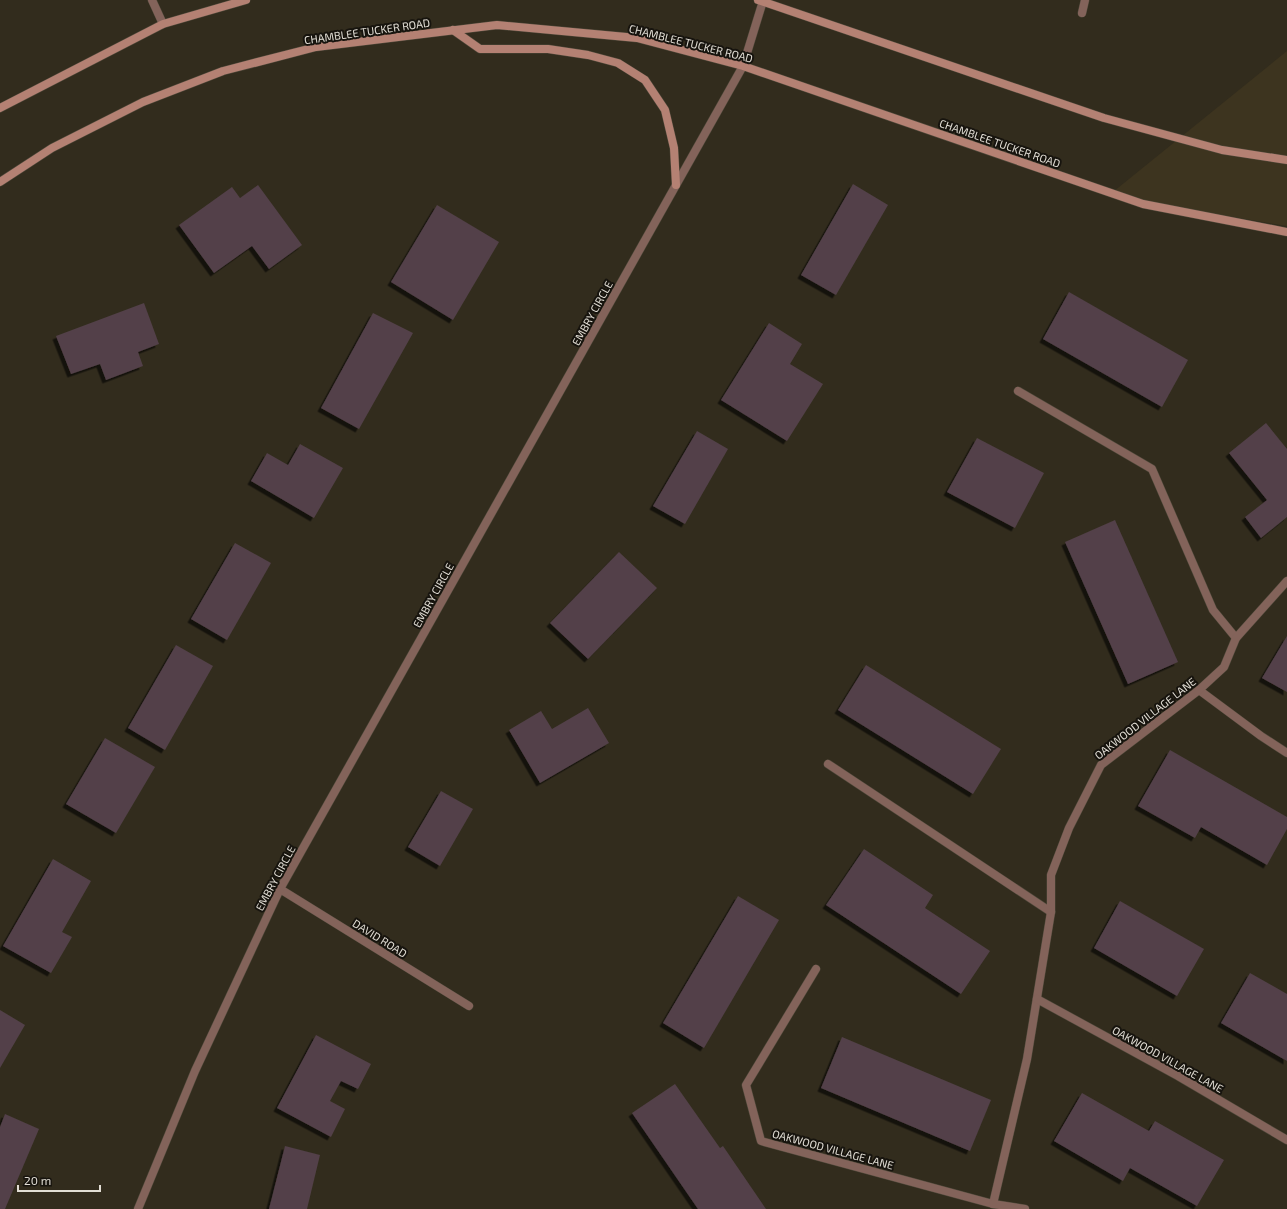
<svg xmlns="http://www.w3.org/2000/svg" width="1287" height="1209" font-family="'Exo 2',sans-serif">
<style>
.built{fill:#3d341f}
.building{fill:#524048;filter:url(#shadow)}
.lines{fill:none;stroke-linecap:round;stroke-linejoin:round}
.lane-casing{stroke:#4e483a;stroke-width:9}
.street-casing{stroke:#4e483a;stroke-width:9}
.secondary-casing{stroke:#4e483a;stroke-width:9}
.lane{stroke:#83635a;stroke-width:8}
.street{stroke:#83635a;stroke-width:8}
.secondary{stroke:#b48173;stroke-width:8}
.labels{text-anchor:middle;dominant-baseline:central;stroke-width:4;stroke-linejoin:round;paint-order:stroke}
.street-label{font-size:11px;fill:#e2ded5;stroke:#17140e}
</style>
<defs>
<filter id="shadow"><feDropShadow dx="-3.5" dy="3.5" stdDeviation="0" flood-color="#0009"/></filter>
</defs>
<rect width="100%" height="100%" fill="#322c1d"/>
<polygon class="built" points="1287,51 1287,226 1108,196"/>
<g class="building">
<polygon points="853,184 888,205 836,295 801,275"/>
<polygon points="258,185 302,245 269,269 252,246 214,273 179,225 232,187 240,198"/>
<polygon points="437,205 499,242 453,320 391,282"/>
<polygon points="1069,292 1188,360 1162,407 1043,339"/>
<polygon points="144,303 159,344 138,352 143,366 106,380 100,364 71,374 56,336"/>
<polygon points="373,313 413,333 359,429 321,408"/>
<polygon points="769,323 802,344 790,364 823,384 787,441 721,400"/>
<polygon points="1266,423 1287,449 1287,517 1261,538 1245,517 1267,500 1229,453"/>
<polygon points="697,431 728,449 685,524 653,506"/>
<polygon points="977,438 1044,473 1015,528 947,492"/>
<polygon points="300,444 343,468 314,518 251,481 267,453 288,465"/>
<polygon points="1115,520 1178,662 1128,684 1065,542"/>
<polygon points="235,543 271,563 227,640 191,619"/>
<polygon points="619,552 657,588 588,659 550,623"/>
<polygon points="1287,636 1287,692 1262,678"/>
<polygon points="176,645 213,666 165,750 128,728"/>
<polygon points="866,665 1001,749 973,794 838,710"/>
<polygon points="588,708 609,743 540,783 509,730 541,711 552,729"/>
<polygon points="105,738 155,767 116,833 66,804"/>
<polygon points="1170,750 1287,817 1287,829 1267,865 1201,827 1195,838 1138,806"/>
<polygon points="441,791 473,809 440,866 408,847"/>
<polygon points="864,849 933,895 925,908 990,951 961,994 826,905"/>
<polygon points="53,859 91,881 62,932 72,937 51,973 3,946"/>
<polygon points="738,896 779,920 704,1048 663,1023"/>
<polygon points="1120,901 1204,949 1177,996 1094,948"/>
<polygon points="1250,973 1287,994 1287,1061 1221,1023"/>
<polygon points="0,1010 25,1025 0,1068"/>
<polygon points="316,1035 371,1064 358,1089 341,1081 330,1101 345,1109 331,1137 277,1108"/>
<polygon points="842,1037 991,1100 970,1151 821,1088"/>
<polygon points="675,1084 720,1148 723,1146 766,1209 698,1209 632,1113"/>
<polygon points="1082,1093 1149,1131 1155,1121 1224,1160 1197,1206 1130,1168 1123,1181 1054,1141"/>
<polygon points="5,1114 39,1129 5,1209 0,1209 0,1127"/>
<polygon points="285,1146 320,1155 307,1209 269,1209"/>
</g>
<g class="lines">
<defs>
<polyline id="lane" points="1082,13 1085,0"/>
<g id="street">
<polyline points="152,0 163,24"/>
<polyline points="1018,391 1152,469 1213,610 1236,638"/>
<polyline points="1199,690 1261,736 1287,753"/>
<polyline points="828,764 1051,912"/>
<polyline points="280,889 469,1006"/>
<polyline points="816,969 746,1085 761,1141 993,1204 1027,1059 1051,912 1051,875 1069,828 1101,765 1199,690 1224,667 1236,638 1287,581"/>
<polyline points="1037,999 1178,1076 1287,1140"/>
<polyline points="993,1204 1025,1209"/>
<polyline points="138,1209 195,1071 280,889 743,66 763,1"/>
</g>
<g id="secondary">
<polyline points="758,0 1104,118 1222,150 1287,160"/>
<polyline points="453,30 480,49 548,49 588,55 618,63 645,80 665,110 674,148 676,185"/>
<polyline points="0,108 163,24 246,0"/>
<polyline points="0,182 52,148 143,102 223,71 316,47 497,25 637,38 743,66 1143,204 1287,232"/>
</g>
</defs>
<use href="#lane" class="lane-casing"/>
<use href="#street" class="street-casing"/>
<use href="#secondary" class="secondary-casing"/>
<use href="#lane" class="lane"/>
<use href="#street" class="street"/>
<use href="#secondary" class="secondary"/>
</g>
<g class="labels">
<g class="street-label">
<text transform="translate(367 31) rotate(-8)">CHAMBLEE TUCKER ROAD</text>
<text transform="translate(691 43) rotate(14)">CHAMBLEE TUCKER ROAD</text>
<text transform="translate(1000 143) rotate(19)">CHAMBLEE TUCKER ROAD</text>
<text transform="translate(592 313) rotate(-61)">EMBRY CIRCLE</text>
<text transform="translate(433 595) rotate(-61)">EMBRY CIRCLE</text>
<text transform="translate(1145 718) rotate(-38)">OAKWOOD VILLAGE LANE</text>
<text transform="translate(275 878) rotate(-62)">EMBRY CIRCLE</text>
<text transform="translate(380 938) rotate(32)">DAVID ROAD</text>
<text transform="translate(1168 1059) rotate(29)">OAKWOOD VILLAGE LANE</text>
<text transform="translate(833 1149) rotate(15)">OAKWOOD VILLAGE LANE</text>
</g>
</g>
<path d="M18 1185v6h82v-6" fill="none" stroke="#e2ded5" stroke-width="2"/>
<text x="24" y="1185" font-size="12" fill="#e2ded5" stroke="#17140e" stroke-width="3" paint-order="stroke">20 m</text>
</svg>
